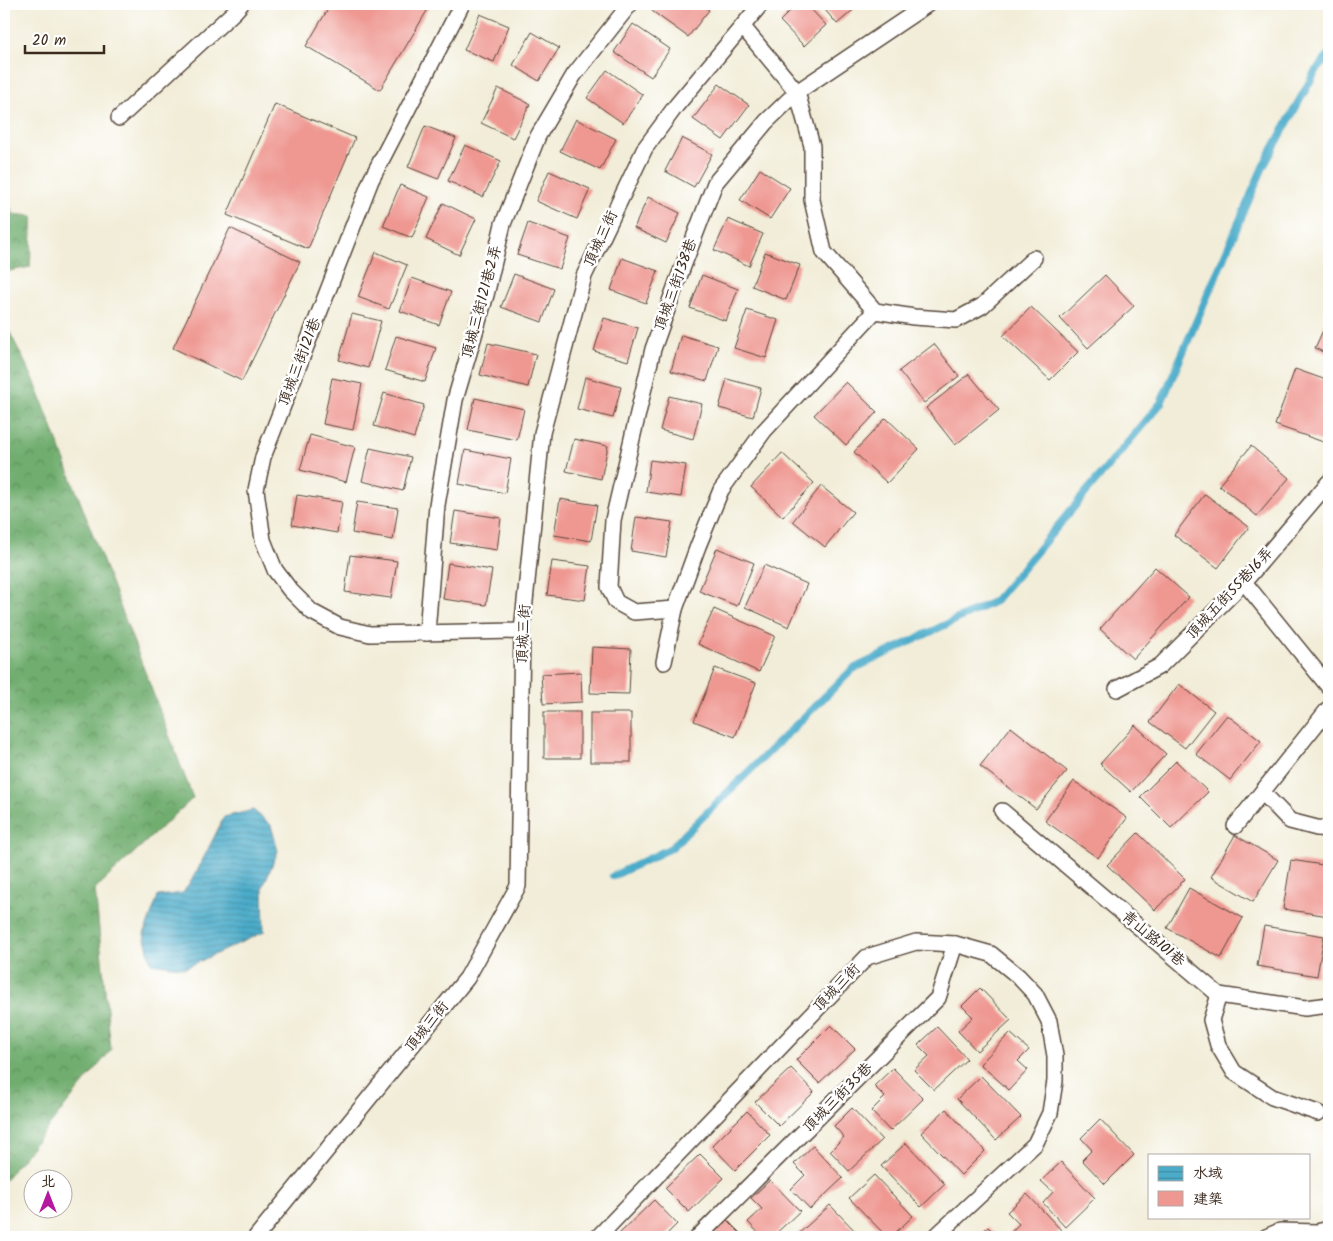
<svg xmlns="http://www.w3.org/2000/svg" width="1333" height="1241" font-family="Kalam,'LXGW WenKai TC',sans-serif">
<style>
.forest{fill:url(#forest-crowns);stroke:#566c46}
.water{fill:url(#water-rules);stroke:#436b74}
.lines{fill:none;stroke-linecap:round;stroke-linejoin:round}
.stream{stroke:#4bacca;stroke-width:8}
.building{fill:#ef9892}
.service-casing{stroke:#56473a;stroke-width:18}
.service{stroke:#fff;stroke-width:15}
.labels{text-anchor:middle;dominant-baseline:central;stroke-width:5;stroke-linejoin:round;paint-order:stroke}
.street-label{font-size:15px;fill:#3b2a1e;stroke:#fff}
</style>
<defs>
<pattern id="forest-crowns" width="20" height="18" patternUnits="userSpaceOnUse" patternTransform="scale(1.25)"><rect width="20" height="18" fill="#70ad6e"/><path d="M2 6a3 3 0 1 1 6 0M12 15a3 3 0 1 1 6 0" fill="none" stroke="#5d8d5a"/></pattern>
<pattern id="water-rules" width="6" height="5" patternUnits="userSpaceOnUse" patternTransform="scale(1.25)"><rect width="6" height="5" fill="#4bacca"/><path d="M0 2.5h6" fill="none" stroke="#408ca3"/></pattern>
</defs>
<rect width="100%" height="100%" fill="#fff"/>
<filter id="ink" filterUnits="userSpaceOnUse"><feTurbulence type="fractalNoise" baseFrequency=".02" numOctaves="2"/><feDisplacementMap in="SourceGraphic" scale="10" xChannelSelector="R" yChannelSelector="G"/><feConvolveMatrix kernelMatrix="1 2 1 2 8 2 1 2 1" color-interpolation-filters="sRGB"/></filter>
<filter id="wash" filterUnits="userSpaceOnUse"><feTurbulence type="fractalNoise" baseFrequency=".0096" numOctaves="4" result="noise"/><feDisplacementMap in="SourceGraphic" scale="20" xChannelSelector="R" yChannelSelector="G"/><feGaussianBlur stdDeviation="1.12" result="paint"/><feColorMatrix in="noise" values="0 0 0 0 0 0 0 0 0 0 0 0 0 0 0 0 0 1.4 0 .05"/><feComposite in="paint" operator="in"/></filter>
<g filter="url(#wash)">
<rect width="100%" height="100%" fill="#f2edd8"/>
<g class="forest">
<polygon points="4,190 13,214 33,216 30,267 4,272"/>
<polygon points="4,321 34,380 193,798 95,889 111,1050 4,1181"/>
</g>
<polygon class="water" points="253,810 271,825 278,851 263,887 264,932 185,968 151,963 144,934 158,896 183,893 198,869 224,817"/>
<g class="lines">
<polyline class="stream" points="613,876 671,848 853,669 995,601 1161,403 1263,167 1315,72 1329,56"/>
</g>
<g id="blocks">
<g class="building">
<polygon points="331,4 431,4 380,90 306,46"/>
<polygon points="657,4 700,4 709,10 688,37 652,11"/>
<polygon points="797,4 806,4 826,25 804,46 780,21"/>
<polygon points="820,4 860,4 837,24"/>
<polygon points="480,14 509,26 494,62 464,50"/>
<polygon points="633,24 670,49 651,77 614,52"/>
<polygon points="532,32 559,48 539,81 513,65"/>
<polygon points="607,70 643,95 623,123 587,98"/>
<polygon points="719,84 749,105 723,140 693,119"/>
<polygon points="498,88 530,104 513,138 481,123"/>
<polygon points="275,104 355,138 308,249 227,215"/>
<polygon points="576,119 616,139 600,170 560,151"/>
<polygon points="425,126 456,138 438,179 408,167"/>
<polygon points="682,138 712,154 694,187 665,171"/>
<polygon points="465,145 501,161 483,197 448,181"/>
<polygon points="760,169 790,188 770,219 740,200"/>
<polygon points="549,171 590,189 577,219 536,201"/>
<polygon points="400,185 429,197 412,238 383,226"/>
<polygon points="648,197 680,213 666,243 634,228"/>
<polygon points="443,203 476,219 459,255 426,239"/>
<polygon points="728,219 763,234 749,266 714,250"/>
<polygon points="528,223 570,238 560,269 517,255"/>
<polygon points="230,228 300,262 242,381 173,348"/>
<polygon points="376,252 407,265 389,309 358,297"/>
<polygon points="765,252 800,265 786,300 752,286"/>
<polygon points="622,258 658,271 646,303 611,290"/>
<polygon points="514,274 554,289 542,322 501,307"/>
<polygon points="702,275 738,289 726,321 690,308"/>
<polygon points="1105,275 1134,306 1088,348 1060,318"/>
<polygon points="412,278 451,292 439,325 400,311"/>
<polygon points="1031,307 1078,352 1050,380 1003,336"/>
<polygon points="747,310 778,320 766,358 734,348"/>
<polygon points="352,314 381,321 368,368 339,360"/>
<polygon points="1329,317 1329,355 1315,348"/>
<polygon points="604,318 638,328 628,361 594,351"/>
<polygon points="681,335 718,346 707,381 671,371"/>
<polygon points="396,336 436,348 425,382 385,370"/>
<polygon points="488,343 536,354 528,387 480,375"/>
<polygon points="934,344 959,376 924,403 899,371"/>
<polygon points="1295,369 1329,381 1329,444 1275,425"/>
<polygon points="969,374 999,410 955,445 926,408"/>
<polygon points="585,377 621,387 613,418 577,409"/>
<polygon points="332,378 362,384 353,430 323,424"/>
<polygon points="727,379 761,388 753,417 719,408"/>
<polygon points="846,382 877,412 846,445 814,415"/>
<polygon points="384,393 424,405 414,438 374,426"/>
<polygon points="669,396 702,404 693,439 660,430"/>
<polygon points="475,398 524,409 517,440 468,430"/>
<polygon points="886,418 919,449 887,483 854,452"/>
<polygon points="310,435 355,447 346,482 300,470"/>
<polygon points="574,439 608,446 601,479 566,471"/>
<polygon points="1251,446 1289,478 1257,516 1219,485"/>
<polygon points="370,448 411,457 403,491 362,481"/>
<polygon points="465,450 511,459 505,493 459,484"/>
<polygon points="782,453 814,483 783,517 751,487"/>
<polygon points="650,460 686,465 681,497 646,492"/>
<polygon points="821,486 853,512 825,547 793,521"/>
<polygon points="1205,494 1249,527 1218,568 1174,535"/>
<polygon points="297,495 342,502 337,533 292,525"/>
<polygon points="560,499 597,505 591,541 554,535"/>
<polygon points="357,502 398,508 393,540 352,533"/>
<polygon points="455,511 501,518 497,550 450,543"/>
<polygon points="636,517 672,522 666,557 631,551"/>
<polygon points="717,548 754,563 737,606 699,591"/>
<polygon points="350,555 397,561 391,598 345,592"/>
<polygon points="552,561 590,566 585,600 547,595"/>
<polygon points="448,563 492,570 486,605 443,599"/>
<polygon points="764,565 807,584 789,627 745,607"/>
<polygon points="1155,567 1189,597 1133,659 1100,629"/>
<polygon points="714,609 775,636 759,672 698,644"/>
<polygon points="592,647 631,649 629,694 590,693"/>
<polygon points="715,668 756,683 735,737 694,721"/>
<polygon points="581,672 582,702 543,704 541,674"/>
<polygon points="1179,684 1214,711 1185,748 1150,722"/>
<rect x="544" y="712" width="36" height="46"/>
<rect x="590" y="713" width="41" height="49"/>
<polygon points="1227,715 1261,741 1230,780 1196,754"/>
<polygon points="1135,725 1166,754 1131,792 1100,764"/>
<polygon points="1011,727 1067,771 1036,809 980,766"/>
<polygon points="1176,761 1208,792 1171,828 1140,797"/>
<polygon points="1074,781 1127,818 1098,858 1045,821"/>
<polygon points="1138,833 1185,879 1155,910 1107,865"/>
<polygon points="1235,835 1278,860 1253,902 1211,877"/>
<polygon points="1291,860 1329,866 1329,916 1283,909"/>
<polygon points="1189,888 1243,918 1221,958 1167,928"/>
<polygon points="1264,926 1324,936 1317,976 1257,966"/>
<polygon points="980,988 1011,1020 977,1051 958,1031 973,1017 962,1006"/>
<polygon points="831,1025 855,1049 819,1083 796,1060"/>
<polygon points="937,1027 967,1059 934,1090 914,1070 929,1056 918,1045"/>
<polygon points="1010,1033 1029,1050 1018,1061 1028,1070 1009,1090 980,1064"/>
<polygon points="791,1068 814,1092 779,1126 755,1102"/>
<polygon points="893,1068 923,1099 890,1131 871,1111 885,1097 874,1086"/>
<polygon points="981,1076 1021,1117 996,1140 957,1099"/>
<polygon points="852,1108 882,1140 849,1171 830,1151 844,1137 834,1126"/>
<polygon points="946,1109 985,1151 961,1175 921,1133"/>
<polygon points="747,1111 770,1135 735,1170 712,1146"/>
<polygon points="1100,1119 1134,1155 1105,1184 1082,1160 1092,1150 1081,1138"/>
<polygon points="906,1143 945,1184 921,1207 881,1166"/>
<polygon points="813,1146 843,1178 810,1209 791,1189 805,1175 794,1164"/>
<polygon points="700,1154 724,1178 689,1212 665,1188"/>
<polygon points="1061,1162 1095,1198 1065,1227 1043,1203 1053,1192 1041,1181"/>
<polygon points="874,1175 913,1216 891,1237 887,1237 849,1198"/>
<polygon points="770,1180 800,1211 772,1237 762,1237 748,1222 762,1209 751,1198"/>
<polygon points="1027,1194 1061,1230 1053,1237 1011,1237 1009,1234 1019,1224 1007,1212"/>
<polygon points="654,1200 677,1224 664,1237 621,1237 619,1234"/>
<polygon points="830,1205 861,1237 795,1237"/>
<polygon points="727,1220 744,1237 709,1237"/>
<polygon points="988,1227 998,1237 977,1237"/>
</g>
</g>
</g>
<g filter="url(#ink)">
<use href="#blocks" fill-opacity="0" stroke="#56473a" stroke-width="1"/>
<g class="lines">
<defs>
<g id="service">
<polyline points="462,4 371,180 263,457 256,490 263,540 275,570 290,590 312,612 340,627 370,634 522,631"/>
<polyline points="743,27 797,92 812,146 812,200 824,252 875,311 914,317 956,320 982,306 1034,258"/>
<polyline points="119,118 234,12 241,4"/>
<polyline points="1244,582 1329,687"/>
<polyline points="675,609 634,612 616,602 609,587 613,520 653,349 677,282 715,183 766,122 797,92 928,4"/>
<polyline points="427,633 437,505 455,400 486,295 503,224 538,136 574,75 630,4"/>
<polyline points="664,662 675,609 698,546 721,490 764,431 875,311"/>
<polyline points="1117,689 1160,666 1244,582 1329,482"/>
<polyline points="1263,793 1290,821 1317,828 1329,829"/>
<polyline points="1002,811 1219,995 1305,1008 1329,1005"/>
<polyline points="1235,826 1329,708"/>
<polyline points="1219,995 1211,1020 1218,1045 1234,1072 1272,1097 1318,1113"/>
<polyline points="256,1237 467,978 518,886 522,631 542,433 584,276 645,148 676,106 761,4"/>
<polyline points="598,1237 867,957 916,942 955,944 991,954 1018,976 1035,994 1049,1021 1055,1056 1055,1081 1050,1113 1035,1144 935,1237"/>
<polyline points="698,1237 938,998 955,944"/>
<polyline points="1266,1237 1280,1231 1317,1232 1329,1229"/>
</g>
</defs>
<use href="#service" class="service-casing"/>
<use href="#service" class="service"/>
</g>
</g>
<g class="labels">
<g class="street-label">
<text transform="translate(601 239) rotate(-65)">頂城三街</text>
<text transform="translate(676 285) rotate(-70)">頂城三街138巷</text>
<text transform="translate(482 302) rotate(-75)">頂城三街121巷2弄</text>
<text transform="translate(300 362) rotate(-69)">頂城三街121巷</text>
<text transform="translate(1230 594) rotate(-47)">頂城五街55巷16弄</text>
<text transform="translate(524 634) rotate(-87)">頂城三街</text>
<text transform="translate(1153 939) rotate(40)">青山路101巷</text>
<text transform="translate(837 988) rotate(-46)">頂城三街</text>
<text transform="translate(427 1027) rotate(-51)">頂城三街</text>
<text transform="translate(838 1098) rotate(-45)">頂城三街35巷</text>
</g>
</g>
<rect width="1333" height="1241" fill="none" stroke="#fff" stroke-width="20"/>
<rect x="1148" y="1154" width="162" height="65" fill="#ffffff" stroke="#b1aaa5"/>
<rect x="1158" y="1166" width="25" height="15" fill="url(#water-rules)" stroke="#b1aaa5"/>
<text x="1193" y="1178" font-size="15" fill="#3b2a1e">水域</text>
<rect x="1158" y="1191" width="25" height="15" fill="#ef9892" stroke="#b1aaa5"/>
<text x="1193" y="1204" font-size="15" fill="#3b2a1e">建築</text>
<g transform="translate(48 1194)"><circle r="24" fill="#ffffff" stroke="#b1aaa5"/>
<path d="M0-4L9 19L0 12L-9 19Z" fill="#b5179e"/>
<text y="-8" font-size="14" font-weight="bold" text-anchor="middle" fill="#3b2a1e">北</text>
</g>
<path d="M25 45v8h79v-8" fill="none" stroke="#3b2a1e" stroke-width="2.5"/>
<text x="32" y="45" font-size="15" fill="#3b2a1e" stroke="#ffffff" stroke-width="4" paint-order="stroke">20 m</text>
</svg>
